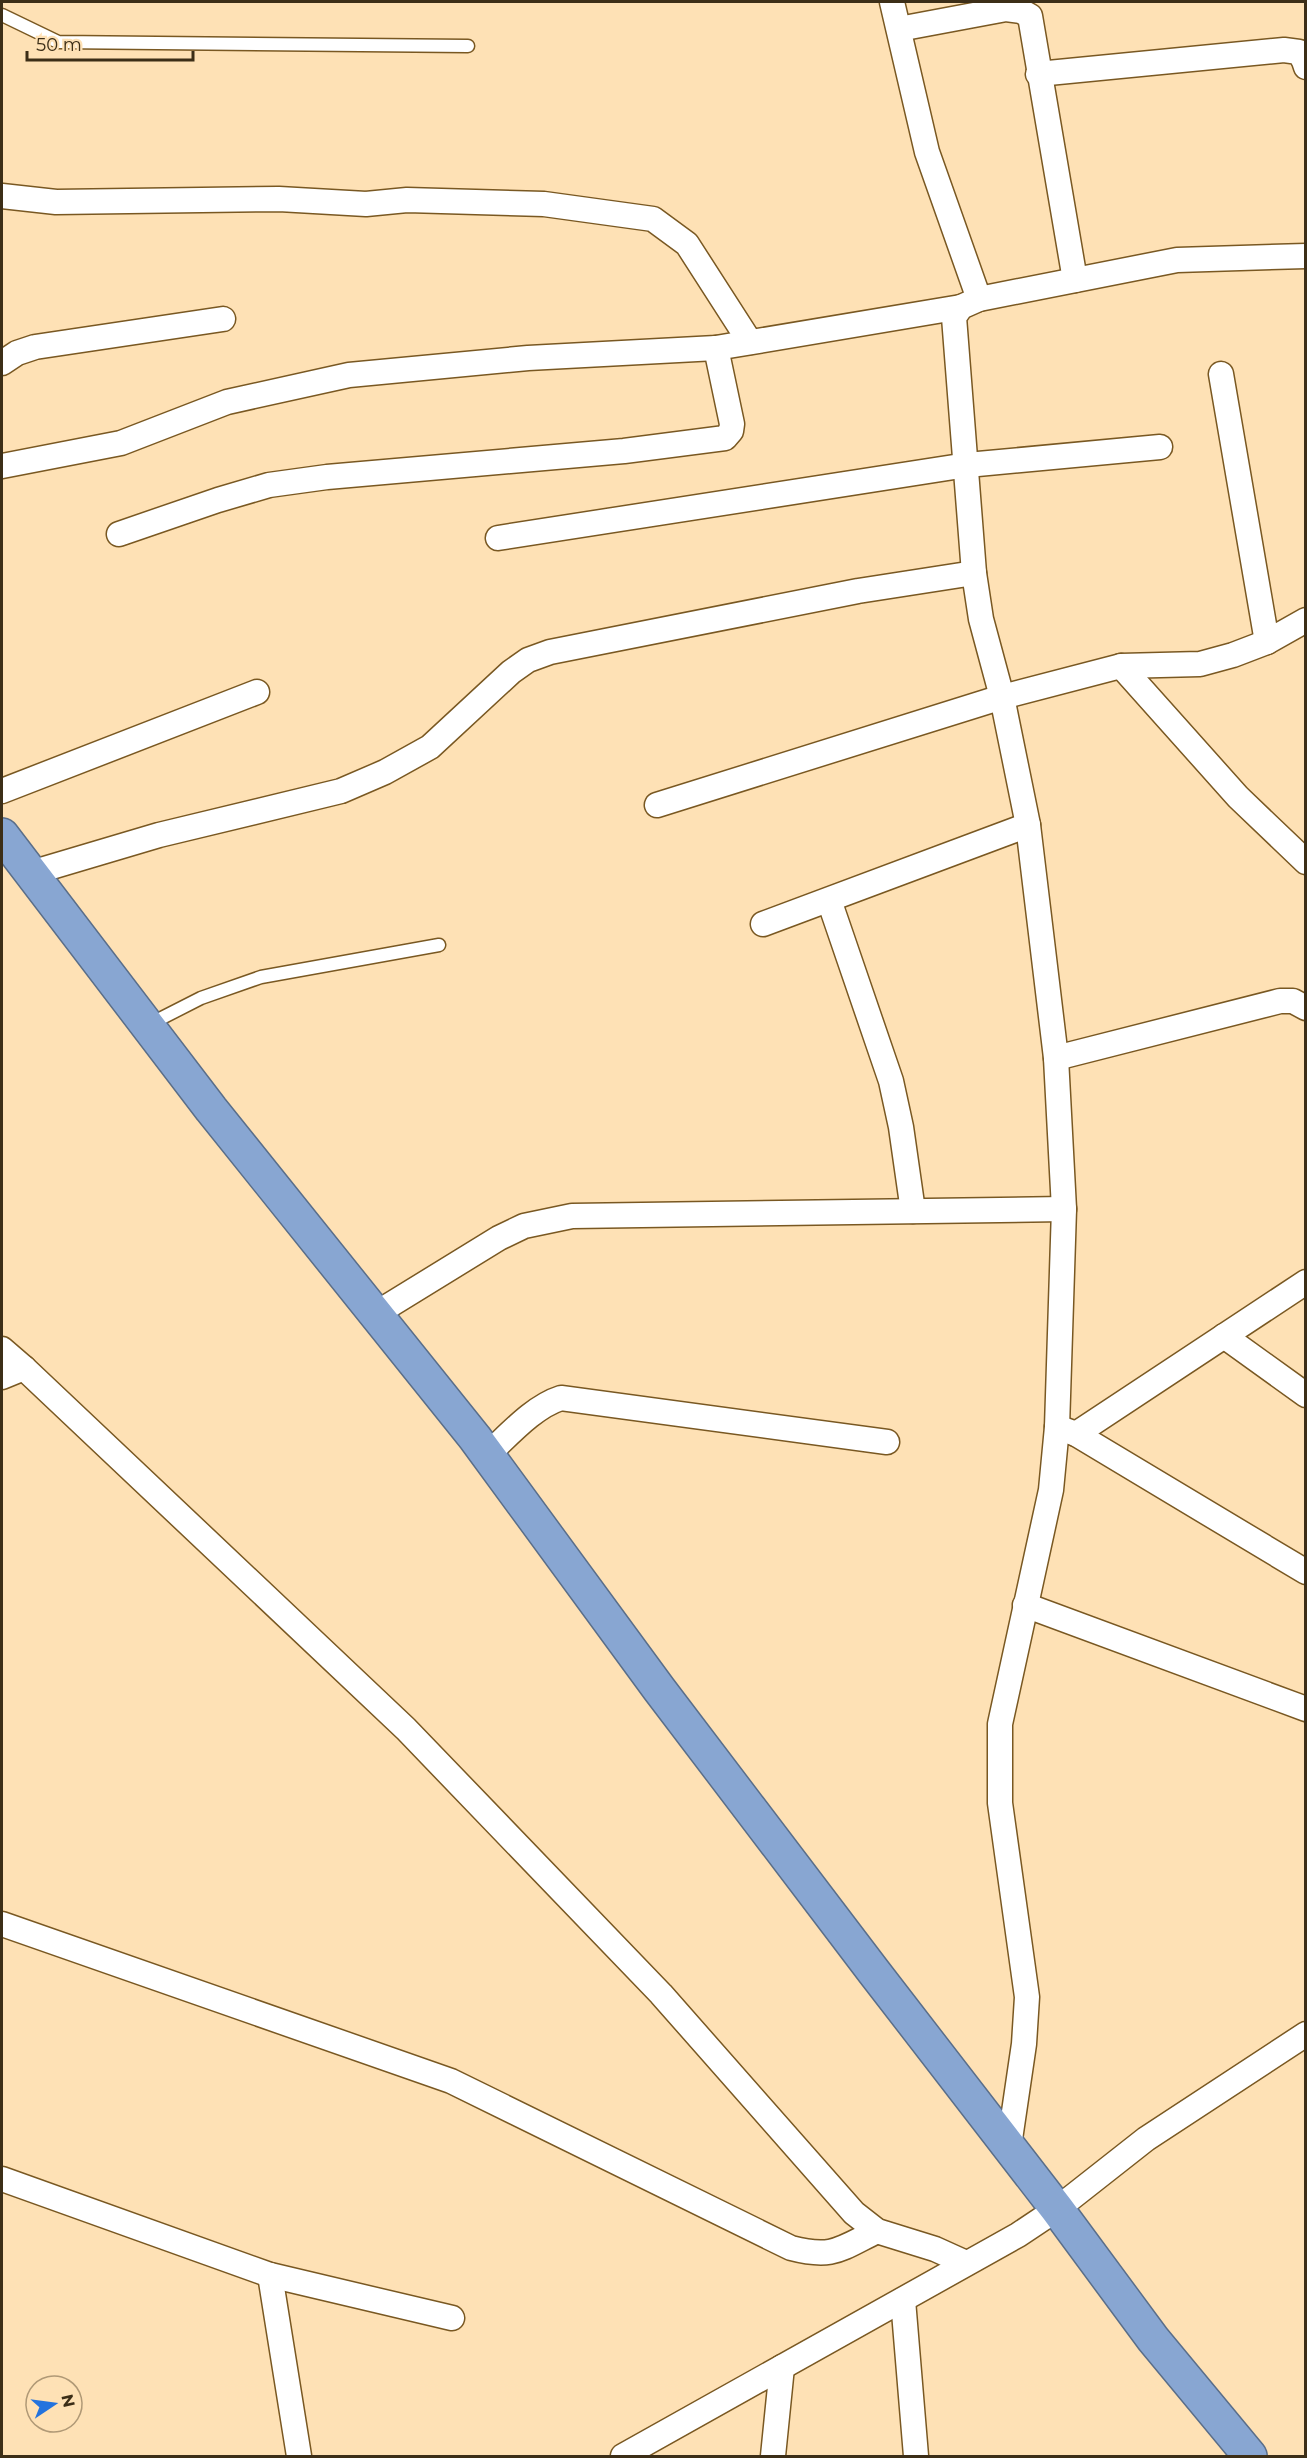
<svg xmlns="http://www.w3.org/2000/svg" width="1307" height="2458" font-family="Montserrat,sans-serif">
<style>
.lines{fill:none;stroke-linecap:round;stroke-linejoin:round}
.service-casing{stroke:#795822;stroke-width:15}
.minor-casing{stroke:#795822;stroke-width:27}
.trunk-casing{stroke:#5a6e89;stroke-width:36}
.service{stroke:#fff;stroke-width:12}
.minor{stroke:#fff;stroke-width:24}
.trunk{stroke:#88a6d2;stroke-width:33}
</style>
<rect width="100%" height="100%" fill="#fee1b5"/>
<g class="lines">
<defs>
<g id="service">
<polyline points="2,15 58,42 468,46"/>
<polyline points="150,1024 201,998 261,977 439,945"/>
</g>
<g id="minor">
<polyline points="892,2 927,152 979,299"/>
<polyline points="899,29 1006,9 1021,11 1030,16 1075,280"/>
<polyline points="1038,74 1284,50 1299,52 1304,61 1306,67"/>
<polyline points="2,196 56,202 279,199 366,204 407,200 544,204 653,219 687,244 750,342"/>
<polyline points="2,363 17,353 35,347 223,319"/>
<polyline points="1221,374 1267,642"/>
<polyline points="2,466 121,443 227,402 349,375 528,358 716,348 961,307"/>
<polyline points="119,534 218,500 269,485 327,477 624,451 725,438 731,431 732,424 716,348"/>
<polyline points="498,538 967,465 1160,447"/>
<polyline points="1121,666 1238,797 1306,862"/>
<polyline points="2,791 257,692"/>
<polyline points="657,805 1002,697 1121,666 1200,664 1233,655 1267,642 1306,620"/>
<polyline points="31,873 159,835 341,791 385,772 430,747 511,672 528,660 550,652 858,591 974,573"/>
<polyline points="829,900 891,1081 901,1127 913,1211"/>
<polyline points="763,924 1028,825"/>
<polyline points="1056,1058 1280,1001 1293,1001 1306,1008"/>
<polyline points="377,1313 499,1238 524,1226 572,1216 1064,1209"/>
<polyline points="1224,1336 1306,1395"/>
<polyline points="2,1349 24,1368 406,1729 661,1994 854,2213 877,2231 935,2249 966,2263"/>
<polyline points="2,1377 24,1368"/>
<polyline points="1057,1427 1076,1434 1306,1572"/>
<polyline points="1076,1434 1306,1282"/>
<path d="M487 1455C509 1435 533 1407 561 1398L887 1442"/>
<polyline points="1025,1605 1306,1709"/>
<path d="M2 1924 451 2081 791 2248C833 2259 840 2249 877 2231"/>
<polyline points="1009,2146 1024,2044 1027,1997 1000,1803 1000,1724 1051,1490 1057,1427 1064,1209 1056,1058 1028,825 1002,697 981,619 974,573 954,317 961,307 979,299 1177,260 1306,256"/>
<polyline points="2,2179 270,2275 452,2318"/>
<polyline points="270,2275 299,2456"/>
<polyline points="903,2300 916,2456"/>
<polyline points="623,2456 1018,2235 1057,2209 1146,2139 1306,2034"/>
<polyline points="773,2456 782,2367"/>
</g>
<polyline id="trunk" points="2,835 211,1109 475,1438 659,1689 874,1972 1057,2209 1153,2339 1250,2456"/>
</defs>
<use href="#service" class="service-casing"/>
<use href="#minor" class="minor-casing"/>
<use href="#trunk" class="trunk-casing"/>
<use href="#service" class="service"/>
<use href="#minor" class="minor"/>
<use href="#trunk" class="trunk"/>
</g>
<rect width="1307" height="2458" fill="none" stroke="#3c2e17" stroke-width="6"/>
<g transform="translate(54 2404) rotate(77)"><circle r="28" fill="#fee1b5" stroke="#b09976" stroke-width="1.5"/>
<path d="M0-4.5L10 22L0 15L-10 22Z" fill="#2373de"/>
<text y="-9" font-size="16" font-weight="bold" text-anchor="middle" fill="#3c2e17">N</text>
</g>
<path d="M27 51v9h166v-9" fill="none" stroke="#3c2e17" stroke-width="3"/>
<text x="36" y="51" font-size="18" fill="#3c2e17" stroke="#fee1b5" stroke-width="4.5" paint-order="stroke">50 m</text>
</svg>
